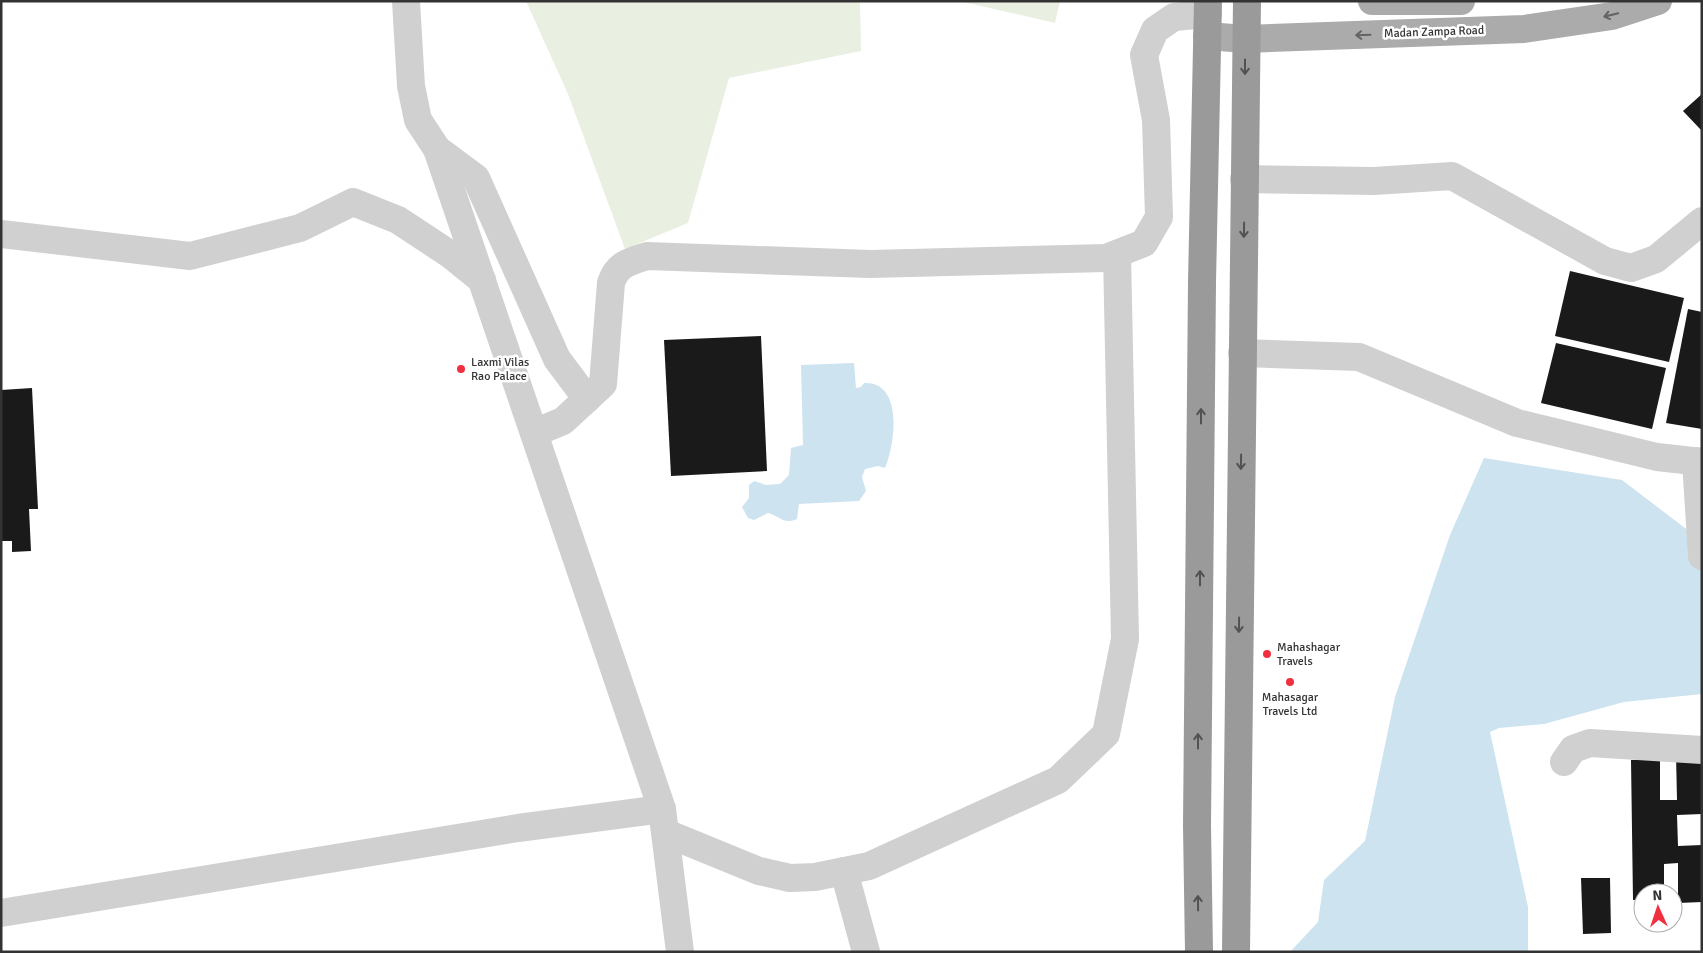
<svg xmlns="http://www.w3.org/2000/svg" width="1703" height="953" font-family="Signika,sans-serif">
<style>
.green{fill:#e9f0e1}
.water{fill:#cde3f0}
.building{fill:#1a1a1a}
.lines{fill:none;stroke-linecap:round;stroke-linejoin:round}
.minor{stroke:#d0d0d0;stroke-width:28}
.major{stroke:#ababab;stroke-width:28}
.highway{stroke:#9a9a9a;stroke-width:28}
.oneway{stroke:#636363}
.oneway2{stroke:#525252}
.poi-dot{fill:#f02f3f;stroke:#fff;stroke-width:2}
.labels{text-anchor:middle;dominant-baseline:central;stroke-width:5;stroke-linejoin:round;paint-order:stroke}
.street-label{font-size:12px;fill:#333;stroke:#fff}
.poi-label{font-size:12px;fill:#333;stroke:#fff;text-anchor:start}
</style>
<rect width="100%" height="100%" fill="#fff"/>
<g class="green">
<polygon points="526,1 860,1 861,51 729,78 688,223 625,249 568,94"/>
<polygon points="959,1 1060,1 1055,23"/>
</g>
<g class="water">
<path d="M854 363 856 388 861 387 864 383C904 381 895 445 885 468L878 466 865 469 862 477 866 491 859 501 799 504 797 519C783 525 780 516 768 513L754 520 748 518 742 507 749 498V485L754 481 766 485 780 484 789 475 791 448 803 445 801 365Z"/>
<polygon points="1484,458 1622,480 1702,541 1702,694 1624,702 1544,724 1499,728 1490,732 1528,907 1528,952 1290,952 1318,922 1324,880 1365,841 1395,697 1450,535"/>
</g>
<g class="building">
<polygon points="1702,94 1702,131 1683,111"/>
<polygon points="1570,271 1684,298 1669,362 1555,336"/>
<polygon points="1688,309 1702,312 1702,429 1666,423"/>
<polygon points="761,336 767,471 671,476 664,340"/>
<polygon points="1556,343 1666,368 1652,429 1541,403"/>
<polygon points="32,388 38,509 29,509 31,551 12,552 12,541 1,541 1,390"/>
<polygon points="1702,753 1702,814 1677,815 1678,846 1702,845 1702,902 1678,903 1678,863 1664,864 1664,893 1643,893 1643,900 1633,900 1631,760 1660,760 1660,800 1677,800 1676,754"/>
<polygon points="1581,878 1610,878 1611,933 1583,934"/>
</g>
<g class="lines">
<g class="minor">
<polyline points="406,1 411,86 418,120 437,149 662,809 680,952"/>
<polyline points="437,149 476,178 557,359 587,399"/>
<polyline points="1244,179 1374,181 1452,176 1605,261 1631,268 1656,259 1702,221"/>
<polyline points="1,234 190,256 300,228 353,202 398,220 451,255 482,280"/>
<polyline points="1242,353 1359,357 1517,423 1657,457 1702,462"/>
<path d="M534 433 563 421 603 384 611 283C617 264 629 262 647 256L870 264 1106 258 1144 243 1159 217 1156 120 1144 55 1155 30 1174 17 1208 14"/>
<polyline points="1696,461 1702,556"/>
<polyline points="1564,762 1573,749 1590,743 1702,750"/>
<polyline points="666,833 759,871 790,878 815,877 869,866 1058,780 1106,734 1125,639 1117,254"/>
<polyline points="844,871 866,952"/>
<polyline points="1,913 518,828 662,809"/>
</g>
<g class="major">
<polyline points="1372,1 1461,1"/>
<polyline points="1207,36 1245,39 1524,29 1612,16 1658,1"/>
</g>
<g class="highway">
<polyline points="1199,952 1197,826 1202,282 1208,1"/>
<polyline points="1236,952 1247,1"/>
</g>
</g>
<defs><path id="oneway-shaft" d="M-6 0H5M1.5-3L5.5 0L1.5 3" fill="none" stroke-width="1.6" stroke-linecap="round" stroke-linejoin="round" transform="scale(1.25)"/></defs>
<g class="oneway">
<use href="#oneway-shaft" transform="translate(1611 15) rotate(167)"/>
<use href="#oneway-shaft" transform="translate(1363 35) rotate(178)"/>
</g>
<g class="oneway2">
<use href="#oneway-shaft" transform="translate(1245 67) rotate(90)"/>
<use href="#oneway-shaft" transform="translate(1244 230) rotate(91)"/>
<use href="#oneway-shaft" transform="translate(1201 416) rotate(-90)"/>
<use href="#oneway-shaft" transform="translate(1241 462) rotate(91)"/>
<use href="#oneway-shaft" transform="translate(1200 578) rotate(-90)"/>
<use href="#oneway-shaft" transform="translate(1239 625) rotate(91)"/>
<use href="#oneway-shaft" transform="translate(1198 741) rotate(-90)"/>
<use href="#oneway-shaft" transform="translate(1198 903) rotate(-91)"/>
</g>
<g class="poi-dot">
<circle cx="461" cy="369" r="5"/>
<circle cx="1267" cy="654" r="5"/>
<circle cx="1290" cy="682" r="5"/>
</g>
<g class="labels">
<g class="street-label">
<text transform="translate(1434 32) rotate(-2)">Madan Zampa Road</text>
</g>
<g class="poi-label">
<text x="471" y="362">Laxmi Vilas<tspan x="471" dy="14">Rao Palace</tspan></text>
<text x="1277" y="647">Mahashagar<tspan x="1277" dy="14">Travels</tspan></text>
<text x="1290" y="697" text-anchor="middle">Mahasagar<tspan x="1290" dy="14">Travels Ltd</tspan></text>
</g>
</g>
<rect width="1703" height="953" fill="none" stroke="#333333" stroke-width="5"/>
<g transform="translate(1658 908) rotate(357)"><circle r="24" fill="#ffffff" stroke="#adadad"/>
<path d="M0-4L9 19L0 12L-9 19Z" fill="#f02f3f"/>
<text y="-8" font-size="14" font-weight="bold" text-anchor="middle" fill="#333333">N</text>
</g>
</svg>
